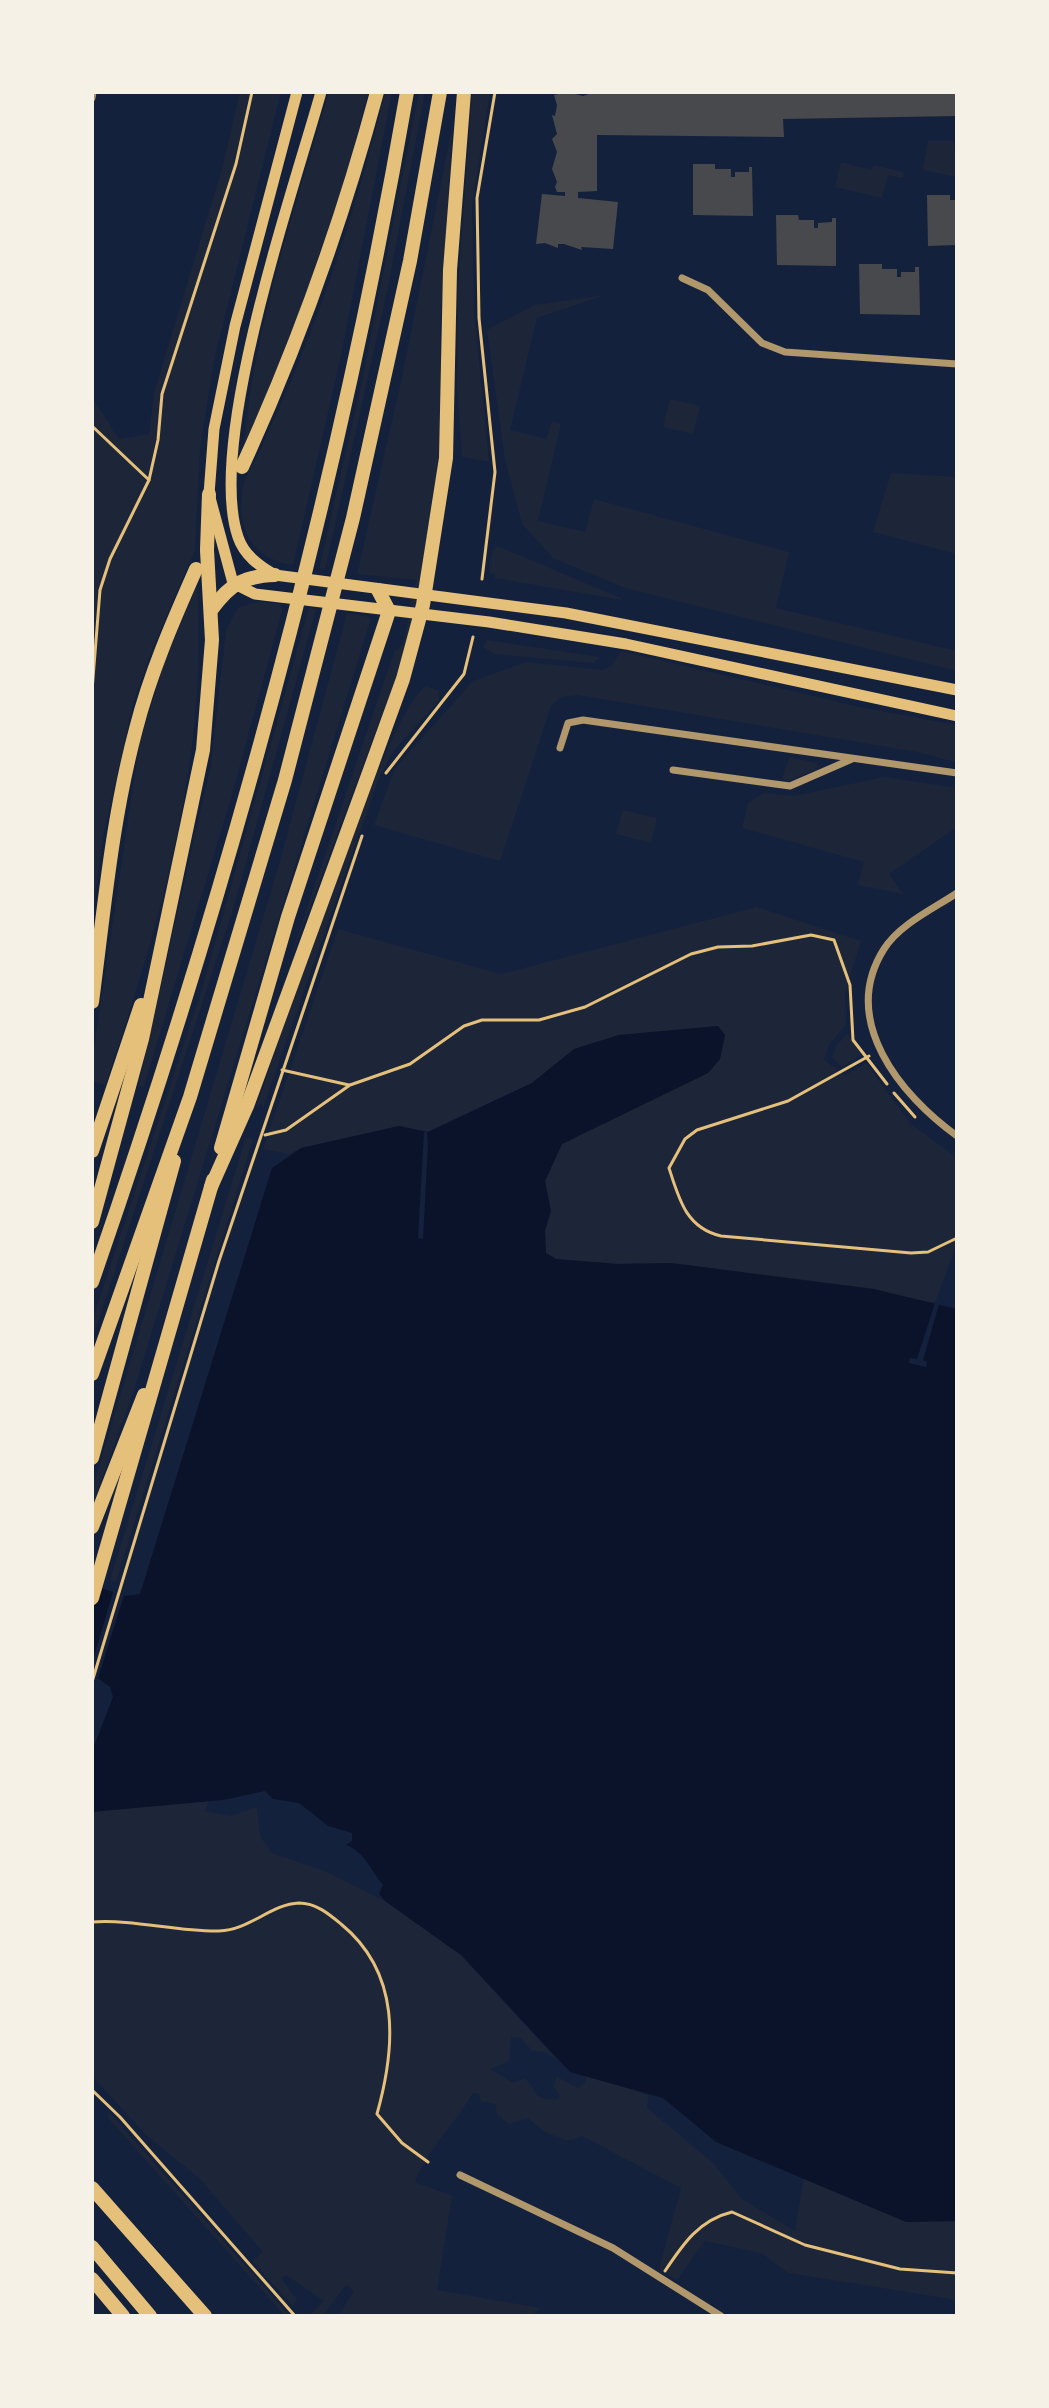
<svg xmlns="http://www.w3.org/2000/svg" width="1049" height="2408" font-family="'Exo 2',sans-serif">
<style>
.green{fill:#1d2539}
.water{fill:#0b132b}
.pier{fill:#14213d}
.building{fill:#48494c}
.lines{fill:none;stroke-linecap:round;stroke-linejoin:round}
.path{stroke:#e5c07b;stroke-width:3}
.minor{stroke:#b1986c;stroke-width:7}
.primary{stroke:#e5c07b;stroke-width:11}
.motorway{stroke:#e5c07b;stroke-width:14}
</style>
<rect width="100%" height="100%" fill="#14213d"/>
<g class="green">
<polygon points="240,92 281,92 214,360 200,449 195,550 152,650 134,700 104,832 92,917 92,397 119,439 149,434 154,393 222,169"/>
<path d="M329 92H368C338 215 295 331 244 447 253 327 296 208 329 92Z"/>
<path d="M385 92H392L341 356 293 565C254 560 237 531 242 492 243 479 253 465 259 453 272 423 286 394 298 364 334 276 363 185 385 92Z"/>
<polygon points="419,92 425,92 387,292 325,570 319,569 362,381"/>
<polygon points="472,92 490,92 472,207 474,308 489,462 462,457 457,388 458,287"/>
<polygon points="453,123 440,329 443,421 425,573 397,675 282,982 394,652 403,645 416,580 357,574 402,377"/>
<polygon points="928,141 954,141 957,177 923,170"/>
<polygon points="841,162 872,170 873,165 904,172 903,178 888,175 882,198 835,187"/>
<polygon points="605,295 537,318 510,430 546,439 552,421 561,424 538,521 585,532 594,499 789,552 776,608 957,651 957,671 625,588 553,558 522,524 505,460 487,330 534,305"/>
<polygon points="670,399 700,406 693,434 663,427"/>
<polygon points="891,473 957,477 957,554 873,532"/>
<polygon points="497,546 621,598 622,600 495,578 495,573 489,574 492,551"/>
<path d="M197 585C209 754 160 926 105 1085L92 1081V1062L139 746 162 669Z"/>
<polygon points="257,602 280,604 282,611 232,795 144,1086 138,1087 211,765 226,630 238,608"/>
<polygon points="309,608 316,609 234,906 92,1341 92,1321 202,989"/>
<polygon points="347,613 369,617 370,621 133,1393 92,1507 92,1490 280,861"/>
<polygon points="487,640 600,657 600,658 593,663 494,654 483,647"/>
<polygon points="621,651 860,707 957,725 957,763 923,753 578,695 562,697 551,706 500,861 374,825 395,768 473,681 526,662 603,670 611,666"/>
<path d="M426 686 439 691V701L394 750 379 778 263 1108 262 1104 257 1105C281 1038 384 715 426 686Z"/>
<polygon points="790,757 816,763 819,768 787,782 782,778"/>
<polygon points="884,777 957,788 957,827 889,874 903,894 858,885 864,862 742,828 748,803 763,793 794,796"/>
<polygon points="623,810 657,818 651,843 616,834"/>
<polygon points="757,907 861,941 845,993 846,1025 829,1045 824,1060 845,1075 866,1063 911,1124 957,1158 957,1243 935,1303 909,1300 874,1289 671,1263 618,1264 556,1259 546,1253 545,1230 551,1211 545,1181 562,1144 708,1073 720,1059 725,1035 717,1026 619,1035 575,1049 532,1083 427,1132 399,1126 301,1148 289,1154 263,1149 338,929 501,974"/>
<polygon points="848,1034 861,1055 842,1067 832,1057 837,1044"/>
<polygon points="246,1137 253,1139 116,1582 110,1580"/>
<path d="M210 1799 205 1811 231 1816 257 1807 260 1836 272 1853 327 1872 385 1901 461 1955 558 2061 545 2052 532 2051 521 2038 511 2037 509 2061 490 2069 513 2083 524 2078C538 2088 531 2102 558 2099L560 2095 553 2086 557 2077 578 2088 585 2083 587 2076 648 2095 647 2108 712 2162 742 2199 795 2231 804 2177 906 2222 957 2221V2300L789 2273 761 2253 705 2241 677 2280 659 2269 681 2188 582 2136 568 2141 545 2132 528 2118 509 2124 497 2114 496 2104 481 2101 479 2094 473 2093C455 2124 428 2148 415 2182L452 2196 437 2290 541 2308 532 2316H338L354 2291 346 2285 323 2316H308L324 2301 286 2275 281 2278 297 2300 293 2306 252 2261 263 2252 200 2179 146 2135 92 2076V1812Z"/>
<polygon points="110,2113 290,2316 285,2316 108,2118"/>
</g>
<path class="water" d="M718 1026 725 1035 720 1059 708 1073 562 1144 545 1181 551 1211 545 1230 546 1253 556 1259 618 1264 671 1263 874 1289 957 1309V2221L906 2222 716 2142 663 2098 570 2072 461 1955 385 1901 379 1894 383 1885C372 1872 364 1851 346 1845L352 1841V1833L328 1826 299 1803 273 1799 265 1791 223 1800 92 1812V1751L113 1697 110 1687 92 1674V1585L124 1596 140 1594 272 1168 301 1148 399 1126 428 1132 532 1083 574 1049 619 1035Z"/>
<g class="pier">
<polygon points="424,1132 427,1132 428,1145 423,1239 418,1238"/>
<polygon points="935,1303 939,1304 923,1360 927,1362 926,1367 909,1363 910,1358 917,1359"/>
<polygon points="114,1589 125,1592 97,1681 92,1678 92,1663"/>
</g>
<g class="building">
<polygon points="567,92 583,96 594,92 957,92 957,116 783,119 784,137 597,135 597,191 578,192 578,198 618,202 613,249 581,247 582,250 564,244 558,244 558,248 545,243 536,244 542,194 565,196 565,192 557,192 555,187 557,182 552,169 557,152 552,139 557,134 552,115 555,116 557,105 554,95"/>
<polygon points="693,164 715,164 715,169 731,169 731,177 735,177 735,172 749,172 749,167 752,167 753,216 693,215"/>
<polygon points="927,195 950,195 950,200 957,200 957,245 928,246"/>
<polygon points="776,215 798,215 799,220 814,220 814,228 818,228 818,223 832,222 832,218 836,218 836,266 777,265"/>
<polygon points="859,264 882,264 882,269 897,269 897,277 901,277 901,272 915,272 915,267 919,267 920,315 860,314"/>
</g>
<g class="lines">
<g class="path">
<polyline points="92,426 149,480"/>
<polyline points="482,579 495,472 479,318 477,198 495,92"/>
<polyline points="92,691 100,590 110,559 149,480 158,440 162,394 236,164 252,92"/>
<polyline points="386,773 464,674 473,637"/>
<path d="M869 1056 788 1101 697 1130 685 1139 669 1168C679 1199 686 1228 721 1236L911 1253 928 1252 957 1238"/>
<polyline points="282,1070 349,1085"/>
<polyline points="894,1093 915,1117"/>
<polyline points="265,1135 286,1130 350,1085 410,1064 464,1026 482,1020 539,1020 585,1007 691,954 718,947 752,946 811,935 834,940 850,985 853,1040 887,1084"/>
<polyline points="92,1682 219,1261 362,836"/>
<path d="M92 1922C134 1919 177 1932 219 1931 250 1930 271 1904 299 1903 316 1903 329 1914 341 1924 401 1973 396 2046 377 2114L402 2143 428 2162"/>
<polyline points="92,2090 120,2117 295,2316"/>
<path d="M665 2271C683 2244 699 2220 732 2212L805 2245 900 2269 957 2273"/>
</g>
<g class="minor">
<polyline points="92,98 93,92"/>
<polyline points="682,278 708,290 762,343 785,352 957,364"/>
<polyline points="560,748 568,723 583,720 957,773"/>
<polyline points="673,770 790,786 852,759"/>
<path d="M957 893C933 909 900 924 884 949 839 1020 900 1095 957 1136"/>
<polyline points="460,2175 613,2248 721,2316"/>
</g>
<g class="primary">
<polyline points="297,92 235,326 214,429 209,494 233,583 255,594 489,622 626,644 957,716"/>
<path d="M321 92C293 192 206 443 238 537 244 555 259 566 275 575L566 613 957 690"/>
</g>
<g class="motorway">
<path d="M242 467C298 345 342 222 377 92"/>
<path d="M212 609C230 584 244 576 275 575"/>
<path d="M92 1002C104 911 112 818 136 729 150 674 173 621 196 569"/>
<polyline points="221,1148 288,917 389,611 378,590"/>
<polyline points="92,1151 141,1005"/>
<polyline points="211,1187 247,1106 370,770 403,679 423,605 446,458 450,270 464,92"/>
<polyline points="92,1222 142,1039 203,750 212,640 207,550 209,494"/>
<path d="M92 1282C227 894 337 498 407 92"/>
<polyline points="92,1374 190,1097 285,780 353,518 410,261 440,92"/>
<polyline points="92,1458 174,1161"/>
<polyline points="92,1527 144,1395"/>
<polyline points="92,1598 213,1180"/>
<polyline points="92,2188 205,2316"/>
<polyline points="92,2247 150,2316"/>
<polyline points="92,2279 123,2316"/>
</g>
</g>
<rect width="1049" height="2408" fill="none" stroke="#f6f1e7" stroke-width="188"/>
</svg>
